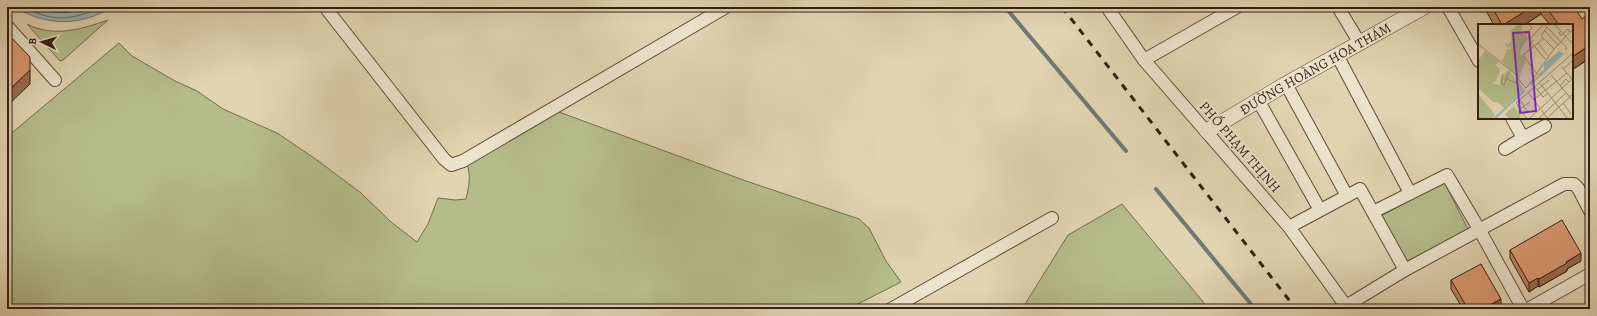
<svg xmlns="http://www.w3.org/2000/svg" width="1597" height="316" font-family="Alegreya,serif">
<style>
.green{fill:#b4bc8a;stroke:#746d4d}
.water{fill:#98b5b6;stroke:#707974}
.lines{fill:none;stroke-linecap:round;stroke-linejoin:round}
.shore{stroke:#666a63;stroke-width:1}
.stream{stroke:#707974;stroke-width:4}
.minor-casing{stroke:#5e4c38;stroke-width:14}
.tertiary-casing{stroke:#5e4c38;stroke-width:16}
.minor{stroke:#ece3cc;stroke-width:12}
.tertiary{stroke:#ece3cc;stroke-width:15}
.rail{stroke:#331e10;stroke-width:3;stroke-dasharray:7 7;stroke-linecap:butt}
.wall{fill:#bb8460;stroke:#331e10}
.shaded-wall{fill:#996b4e;stroke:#331e10}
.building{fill:#da9970;stroke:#331e10}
.labels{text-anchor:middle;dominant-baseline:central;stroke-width:3.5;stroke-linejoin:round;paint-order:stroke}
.street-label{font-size:14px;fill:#331e10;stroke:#ece3cc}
.inset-river{fill:none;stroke:#98b5b6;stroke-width:2}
.inset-road{fill:none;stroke:#9b8b71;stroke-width:1}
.view{fill:#7b2cbf;fill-opacity:0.15;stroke:#7b2cbf;stroke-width:2}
.inset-edge{fill:none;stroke:#331e10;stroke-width:2}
</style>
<rect width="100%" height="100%" fill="#e1d4b1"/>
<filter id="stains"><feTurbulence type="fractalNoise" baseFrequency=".005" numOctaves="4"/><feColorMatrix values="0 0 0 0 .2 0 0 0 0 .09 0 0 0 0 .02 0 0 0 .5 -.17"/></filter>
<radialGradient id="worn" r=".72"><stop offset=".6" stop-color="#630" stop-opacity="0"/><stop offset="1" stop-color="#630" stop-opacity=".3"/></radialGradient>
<g class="green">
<path d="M108 20 63 60 60 61 27 24C54 38 82 29 108 20Z"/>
<path d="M119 43 132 56 175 81 197 91 223 109 277 133 317 160 361 193 391 222 417 242 428 224 438 198 455 200 466 199C469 186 471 176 467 163L559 112 746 181 859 219 869 228 886 261 901 282 848 309H7V137Z"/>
<polygon points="1444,182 1468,229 1406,262 1381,216"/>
<polygon points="1122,204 1209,309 1022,309 1068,235"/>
</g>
<path class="water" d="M14 7H112C79 27 47 26 14 7Z"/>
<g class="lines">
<g class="shore">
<path d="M23 7C55 23 71 20 103 7"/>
<path d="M34 7C53 15 72 14 90 7"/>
</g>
<g class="stream">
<polyline points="1005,7 1126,151"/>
<polyline points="1156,189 1255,309"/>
</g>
<defs>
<g id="minor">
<polyline points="325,7 444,159 451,165 463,161 726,7"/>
<polyline points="1107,7 1144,60 1289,227 1348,309"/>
<polyline points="1338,7 1359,42"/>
<polyline points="1448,7 1479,61"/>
<polyline points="7,26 55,80"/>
<polyline points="1337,55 1410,193"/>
<polyline points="1144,60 1237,7"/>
<polyline points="1286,84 1347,196"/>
<polyline points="1258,100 1320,210"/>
<polyline points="1512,118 1523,138 1545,126"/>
<polyline points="1505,149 1523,138"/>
<polyline points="1373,212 1447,175 1479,229 1523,309"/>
<polyline points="1289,227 1360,189 1405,270"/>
<polyline points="1346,306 1405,270 1564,184 1574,184 1578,188 1590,211"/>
<polyline points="891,309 1052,218"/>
<polyline points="1528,309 1590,274"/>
</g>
<g id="tertiary">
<path id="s1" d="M1207 131 1286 84 1424 7"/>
</g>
</defs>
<use href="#minor" class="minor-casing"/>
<use href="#tertiary" class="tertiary-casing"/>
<use href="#minor" class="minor"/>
<use href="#tertiary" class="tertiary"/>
<polyline class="rail" points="1062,7 1296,309"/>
</g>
<g class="wall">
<polygon points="1484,7 1574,7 1590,58 1572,70 1572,25 1550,25 1541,14 1524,25 1494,25"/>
<polygon points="1510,250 1581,261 1567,269 1567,271 1539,287 1538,286 1529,292 1510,258"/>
<polygon points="1451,280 1501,307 1497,309 1463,309 1451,289"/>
</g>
<g class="shaded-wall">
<polygon points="1532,7 1541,7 1541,14 1524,25 1503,25"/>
<polygon points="1590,45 1590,58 1572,70 1572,57"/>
<polygon points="30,70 30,84 7,106 7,92"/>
<polygon points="1581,253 1581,261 1567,269 1567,271 1539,287 1539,279"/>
<polygon points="1538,278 1538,286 1529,292 1529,283"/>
<polygon points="1501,299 1501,307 1497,309 1482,309"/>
</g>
<g class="building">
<polygon points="1492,7 1532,7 1503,25 1502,25"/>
<polygon points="1546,7 1574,7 1582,19 1590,13 1590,45 1572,57 1572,25 1559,25"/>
<polygon points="7,33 30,57 30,70 7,92"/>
<polygon points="1562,220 1581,253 1566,262 1567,263 1539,279 1538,278 1529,283 1510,250"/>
<polygon points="1481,264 1501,299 1482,309 1468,309 1451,280"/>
</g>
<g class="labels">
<g class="street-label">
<text stroke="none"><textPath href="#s1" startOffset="125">ĐƯỜNG HOÀNG HOA THÁM</textPath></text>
<text transform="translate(1240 147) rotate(49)">PHỐ PHẠM THỊNH</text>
</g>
</g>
<g transform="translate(1478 24)">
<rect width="95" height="95" fill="#e1d4b1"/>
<path d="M40 0H45L43 7 50 14 41 29 48 36 41 54 24 38 29 25H32L34 21 30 24 26 19 30 20 33 17V7ZM7 27 21 38 17 41 22 45 18 57 14 59 22 61 23 52 31 46 46 65 26 84 20 78H15L0 64V36ZM0 70 16 89 17 92 13 95H0ZM36 82 43 92 41 95H31L27 90Z" fill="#b4bc8a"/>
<path d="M81 27 86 30 62 53 59 51 66 46V40Z" fill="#98b5b6"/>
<path class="inset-river" d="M53 60 62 51M16 95 47 66"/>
<path class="inset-road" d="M66 0 89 24 87 26M76 0 95 20M69 3 63 12 76 25 95 5M66 6 80 21M81 8 83 12 90 5 92 8M47 11 54 4 51 0M52 15 66 0M56 16 53 18 67 35M60 19 70 32M0 20 36 49 45 61M83 42 94 55M85 45 95 36M25 50 23 59 26 61 31 48M59 50 45 31 65 15M73 51 95 77M27 54 38 59M61 58 90 95M45 60 48 64 50 62 76 25M56 62 65 73 70 69M82 62 88 55 91 58M59 66 71 56M50 68 70 95M42 76 49 87 45 89M55 76 89 49M85 79 93 90M42 85 52 78M49 95 38 79 95 29M51 95 95 54M60 95 88 69M68 95 95 70"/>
<path class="view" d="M51 8 58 87 42 89 35 9Z"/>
<rect width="95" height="95" class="inset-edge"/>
</g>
<rect width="1597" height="316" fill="none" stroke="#e1d4b1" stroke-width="24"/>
<rect x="8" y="8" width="1581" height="300" fill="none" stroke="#331e10" stroke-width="2"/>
<rect x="12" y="12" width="1573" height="292" fill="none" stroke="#331e10"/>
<g transform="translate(42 42) rotate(275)" stroke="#ece3cc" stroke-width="3" paint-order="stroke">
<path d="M0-3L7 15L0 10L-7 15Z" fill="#331e10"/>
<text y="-6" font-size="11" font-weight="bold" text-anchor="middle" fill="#331e10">B</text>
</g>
<rect width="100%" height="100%" filter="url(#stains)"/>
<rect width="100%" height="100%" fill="url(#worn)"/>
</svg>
